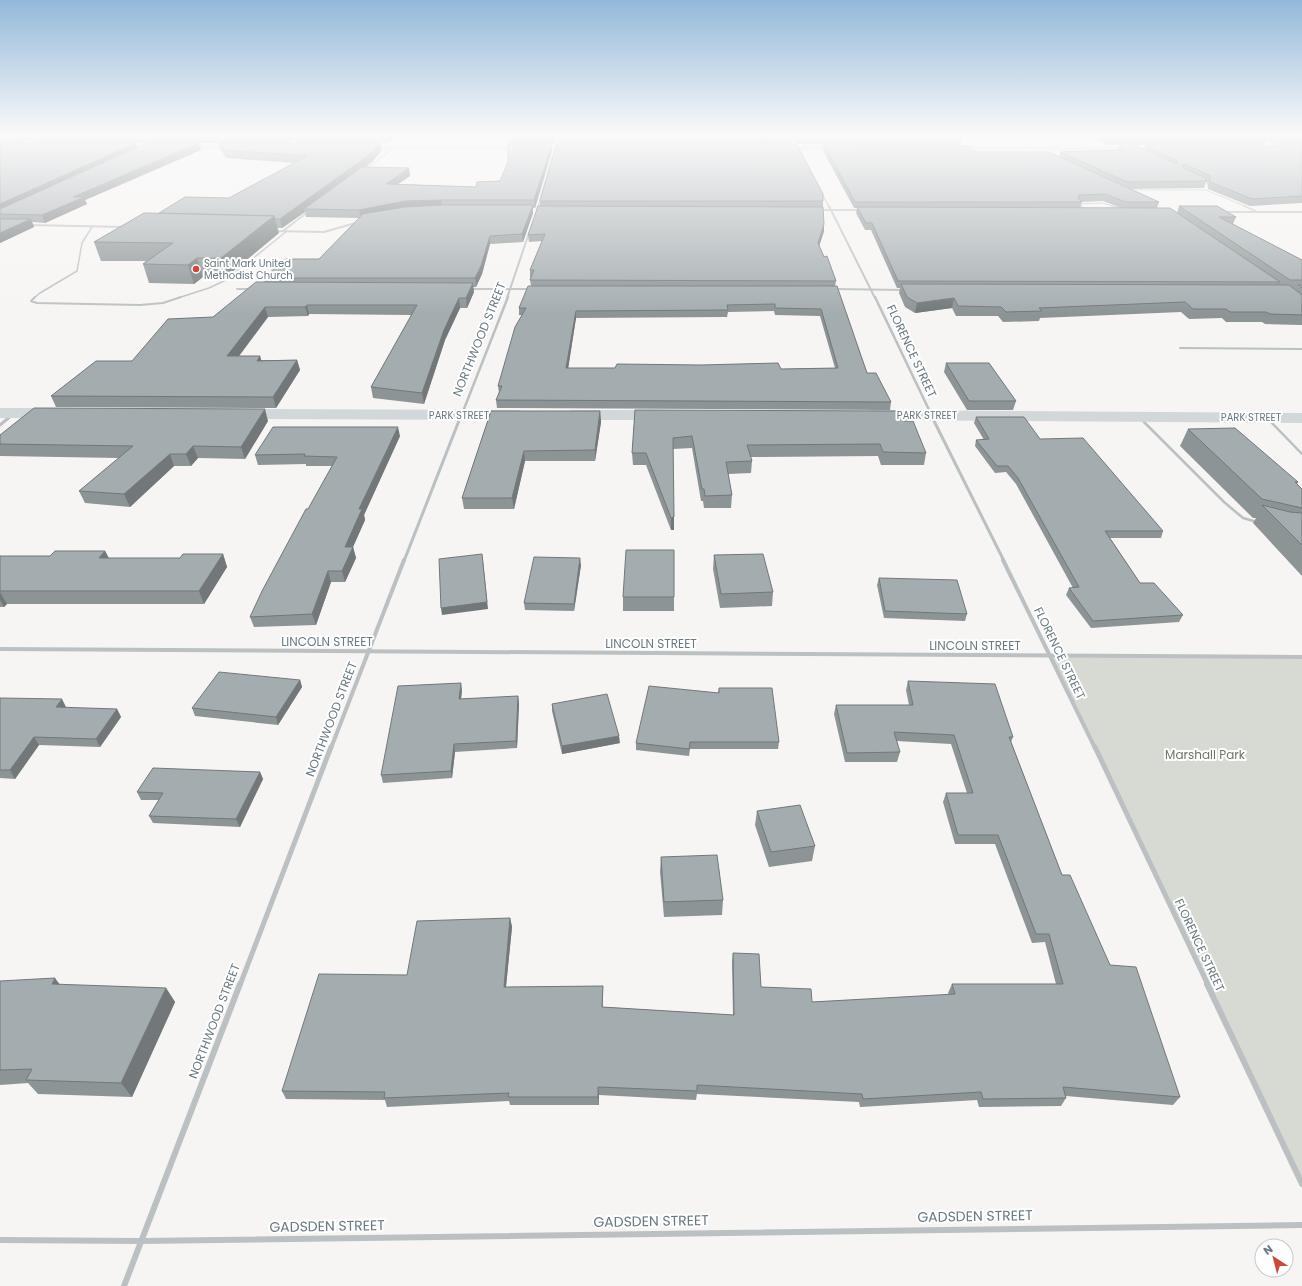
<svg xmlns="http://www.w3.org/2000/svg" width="1302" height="1286" font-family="Poppins,sans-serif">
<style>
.green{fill:#d6dad3}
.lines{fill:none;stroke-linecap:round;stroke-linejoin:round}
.lane-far3{stroke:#bbc0c2;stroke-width:1}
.lane-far2{stroke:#bbc0c2;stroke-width:1.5}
.lane-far1{stroke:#bbc0c2;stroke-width:2}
.lane{stroke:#bbc0c2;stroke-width:2.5}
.street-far6{stroke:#bbc0c2;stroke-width:1.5}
.street-far5{stroke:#bbc0c2;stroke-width:2}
.street-far4{stroke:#bbc0c2;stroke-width:2.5}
.street-far3{stroke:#bbc0c2;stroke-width:3}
.street-far2{stroke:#bbc0c2;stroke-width:4}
.street-far1{stroke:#bbc0c2;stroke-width:5}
.street{stroke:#bbc0c2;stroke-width:6}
.secondary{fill:#d2d8d9;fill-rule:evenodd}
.primary{fill:#d2d8d9;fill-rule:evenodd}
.wall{fill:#8c9496;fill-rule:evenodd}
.shaded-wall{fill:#72787a}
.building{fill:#a3acaf;stroke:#72787a;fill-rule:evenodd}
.poi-dot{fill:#cf483a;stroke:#fff;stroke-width:1.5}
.labels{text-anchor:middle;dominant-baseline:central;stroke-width:4;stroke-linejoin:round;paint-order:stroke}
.far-poi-label{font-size:10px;fill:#687980;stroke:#fff;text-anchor:start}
.far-street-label{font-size:10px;fill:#687980;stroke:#fff}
.street-label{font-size:12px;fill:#687980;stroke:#fff}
.park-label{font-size:12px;fill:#6c7866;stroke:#fff}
.near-street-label{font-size:14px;fill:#687980;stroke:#fff}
</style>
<rect width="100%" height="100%" fill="#f6f5f3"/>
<polygon class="green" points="1051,655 1302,657 1302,1184"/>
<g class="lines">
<g class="lane-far3">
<polyline points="1131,190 1206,190 1247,207"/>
<polyline points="1082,207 1078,204 1103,203 1115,207"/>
</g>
<g class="lane-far2">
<polyline points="1081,206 1085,210"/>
<polyline points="1112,206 1120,209"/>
<polyline points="1244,206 1258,212"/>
<polyline points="34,298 40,293 77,271 82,243 92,227"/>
<polyline points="178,298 209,288 226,280 287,231"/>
</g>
<g class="lane-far1">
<polyline points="35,297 31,301 37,303 140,305 163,303 181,297"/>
<polyline points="1180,348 1302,349"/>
</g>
<g class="lane">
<polyline points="1141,419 1224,502 1243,518 1257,522"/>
<polyline points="1270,421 1302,454"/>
</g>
<g class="street-far6">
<polyline points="790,135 797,149"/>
<polyline points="1015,135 1033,149 1043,154"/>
<polyline points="23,145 46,135"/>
<polyline points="289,146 303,135"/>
<polyline points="364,170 394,148"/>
<polyline points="821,191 829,207"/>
<polyline points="538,207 559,135"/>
</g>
<g class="street-far5">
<polyline points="829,206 875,298"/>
<polyline points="818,210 862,210"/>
<polyline points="537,211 538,206"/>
<polyline points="1222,212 1302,212"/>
<polyline points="29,225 124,227"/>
<polyline points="273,231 324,232 359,222"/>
<polyline points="283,231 309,211"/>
<polyline points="237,289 254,289"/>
<polyline points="468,289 532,289"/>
<polyline points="834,289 904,290"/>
<polyline points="507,298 529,233"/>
</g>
<g class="street-far4">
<polyline points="875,297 931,414"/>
<polyline points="462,414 508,297"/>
</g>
<g class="street-far3">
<polyline points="930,413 1004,561"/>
<polyline points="0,425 12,415"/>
<polyline points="404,561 462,413"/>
</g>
<g class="street-far2">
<polyline points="1003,560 1095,748"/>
<polyline points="0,649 1302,657"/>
<polyline points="331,748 404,560"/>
</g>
<g class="street-far1">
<polyline points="1095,747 1208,985"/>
<polyline points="240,985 331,747"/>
</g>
<g class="street">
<polyline points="1207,984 1302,1184"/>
<polyline points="0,1240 141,1241 1302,1225"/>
<polyline points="124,1286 240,984"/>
</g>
<g class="secondary">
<polygon points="0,408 57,408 62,410 65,413 62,416 57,418 0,418"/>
<polygon points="237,409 519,410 524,412 527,415 524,418 519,420 237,419 232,417 229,414 232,411"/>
<polygon points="571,410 665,410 670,412 673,415 670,418 665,420 571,420 566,418 563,415 566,412"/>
<polygon points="871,410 1302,413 1302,423 871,420 866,418 863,415 866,412"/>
</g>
<g class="primary">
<polygon points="104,145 251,145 255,147 251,149 104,149"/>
<polygon points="348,146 585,146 589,148 585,150 348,150"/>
<polygon points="766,146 853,146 857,148 853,150 766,150"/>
<polygon points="938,146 1175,147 1179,149 1175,151 941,150 938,150"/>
</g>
</g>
<g class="wall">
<polygon points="0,135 299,135 289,143 296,143 295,140 394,136 388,143 380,143 382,150 372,162 365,167 410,176 398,184 476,187 500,181 552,151 535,208 533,208 533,213 523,242 490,244 482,274 476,287 473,287 474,292 467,308 460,308 445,340 424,404 373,398 371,387 412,315 309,314 308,316 268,317 238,356 260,356 261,360 297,360 300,370 276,408 56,407 51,396 132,361 213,317 264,282 263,278 319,259 360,218 306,217 305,212 282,228 277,228 279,233 226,277 203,277 194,284 149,283 143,264 146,261 101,261 94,242 159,213 229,198 295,163 226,158 221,150 219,143 34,143 32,138 22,143 0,142"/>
<polygon points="508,135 556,135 556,136 554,144 508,144"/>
<polygon points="793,135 958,135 962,138 960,145 797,144"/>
<polygon points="1097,135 1302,135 1302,146 1278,145 1267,141 1265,145 1106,145 1096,138"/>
<polygon points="558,137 793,138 792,144 559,144"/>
<polygon points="0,143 136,143 138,148 199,143 201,150 85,200 87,204 45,223 32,222 34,227 0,243"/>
<path d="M824 145 973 151 977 152 1059 156 1060 152 1118 150 1119 146 1145 150 1146 146H1302V203L1250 206 1208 189 1207 182H1206L1204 188 1130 189 1159 202 1157 208 1177 213 1179 206 1236 217 1233 224 1302 260V325L1265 324 1262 322H1226L1222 318 1189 319 1181 312 1040 318 1039 321 1003 322 998 316H956L952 308 915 313 905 307 899 293 900 288H897L871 230H865L856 213 857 208H854L823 151ZM1103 201 1121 208H1080L1082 202Z"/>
<path d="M540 201H823V207L824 231 819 245 836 281 835 286 867 373 891 402 890 410 497 408 496 400 499 393 498 386 522 315H519V308L531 286 530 280 531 278H530V270L542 241 529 242 528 235 540 206ZM774 311 775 315 820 316 835 368 781 369 568 368 576 318 727 317 728 312Z"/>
<polygon points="946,363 1016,401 1013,410 967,410 944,372"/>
<polygon points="635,410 904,421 926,453 924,465 881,465 878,456 750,457 752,461 751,473 728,474 732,495 731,508 704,508 703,501 701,501 692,448 673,449 674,530 671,530 646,465 633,465 632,453"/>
<polygon points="491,411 600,411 601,422 595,461 525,461 514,509 464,509 462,498"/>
<polygon points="976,417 1040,439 1163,531 1161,538 1110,538 1140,583 1183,615 1179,622 1091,628 1066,595 1069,588 1073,588 1016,484 1006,472 995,473 975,446 976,440 984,440 974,423"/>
<polygon points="268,421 245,459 198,458 191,466 174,466 130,507 85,503 79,491 119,458 0,456 0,435"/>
<polygon points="1188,429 1298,482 1297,484 1302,489 1302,576 1253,523 1256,518 1253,518 1180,446"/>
<polygon points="400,436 364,515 365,520 353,547 356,558 345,582 331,582 316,625 254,627 250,617 332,466 306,466 306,464 258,465 255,455"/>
<polygon points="105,551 109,558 180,558 223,554 227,567 204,604 7,604 4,607 0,607 0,556 50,556"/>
<polygon points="714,555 773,592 772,606 720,608 713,569"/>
<polygon points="581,565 574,611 525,610 524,603"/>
<polygon points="879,578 967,614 965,621 884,618 877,585"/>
<rect x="623" y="597" width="51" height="14"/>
<polygon points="300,680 302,687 278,725 195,716 192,708"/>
<polygon points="908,681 1013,737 1011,742 1062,875 1180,1097 1173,1105 1066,1096 1066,1098 1061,1106 979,1107 977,1100 860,1107 859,1102 697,1094 696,1100 599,1095 599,1105 510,1105 509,1101 387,1107 385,1100 286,1099 282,1091 407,975 510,918 512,927 506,987 603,986 603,1007 733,1015 732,962 733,953 761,987 812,1002 949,995 948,993 952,984 1056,984 1045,942 1032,943 995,844 955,844 943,802 946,793 967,793 951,744 896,741 900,752 897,762 845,762 834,714 836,705 909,705 906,690"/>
<polygon points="719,688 779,742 778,749 690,749 689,756 636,750 636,743 718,693"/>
<polygon points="462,690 461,699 518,696 519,704 517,748 455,752 452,778 383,783 381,775"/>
<polygon points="0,698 66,707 66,708 117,709 121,717 100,747 39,745 15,779 0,778"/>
<polygon points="552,704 620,743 562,754 552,711"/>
<polygon points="260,772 263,779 240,827 153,823 149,816 159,800 141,800 137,792"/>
<polygon points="757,811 815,846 812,861 769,867 755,825"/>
<polygon points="661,857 723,900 722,915 664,917 660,872"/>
<polygon points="0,981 60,985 166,988 175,1002 132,1097 38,1094 28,1083 0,1085"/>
</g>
<g class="shaded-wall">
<polygon points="23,135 40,135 31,136 32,138 22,143 20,136"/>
<polygon points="289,135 299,135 288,143 287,137"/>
<polygon points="391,135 394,135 394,136 388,143 387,140"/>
<polygon points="555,135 556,135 556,136 554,144 554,140"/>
<polygon points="136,143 138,150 0,213 0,204"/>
<polygon points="199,143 201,150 85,200 87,204 45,223 42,215 73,197"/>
<polygon points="380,143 382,150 372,162 309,209 304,209 305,212 282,228 280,219"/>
<polygon points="552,144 552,151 535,208 534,200"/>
<polygon points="409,168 410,176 387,192 386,184"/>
<polygon points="441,200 442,208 361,218 359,210 405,201"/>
<polygon points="533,205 533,213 523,242 522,234"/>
<polygon points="274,216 279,233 226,277 221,258"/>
<polygon points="31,219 34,227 0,243 0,233"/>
<polygon points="824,224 824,231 818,250 818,243"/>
<polygon points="490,236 490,244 482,274 476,287 475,278"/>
<polygon points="197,258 203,277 194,284 188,265"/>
<polygon points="473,283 474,292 467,308 466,298"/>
<polygon points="459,298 460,308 445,340 424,404 422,393 444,330"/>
<polygon points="954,298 952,308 915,313 917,303"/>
<polygon points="307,305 309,314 308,316 305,307"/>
<polygon points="265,307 268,317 231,367 227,356"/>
<polygon points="576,311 576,318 567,376 566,368"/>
<polygon points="260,356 263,367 257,361"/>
<polygon points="297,360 300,370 276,408 273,397"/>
<polygon points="265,409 268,421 245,459 241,447"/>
<polygon points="600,411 601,422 595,461 595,450"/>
<polygon points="398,427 400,436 364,515 365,520 348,558 345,547 359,509"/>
<polygon points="193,446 198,458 191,466 186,454"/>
<polygon points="524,451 525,461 514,509 512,498"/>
<polygon points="170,454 174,466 130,507 124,494"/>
<polygon points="674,517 674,530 671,530 671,518"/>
<polygon points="353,547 356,558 345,582 342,571"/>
<polygon points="105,551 111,563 99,558"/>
<polygon points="223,554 227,567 204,604 199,591"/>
<polygon points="580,558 581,565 574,611 574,604"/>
<polygon points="483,561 488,609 442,615 441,608"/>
<polygon points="328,571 331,582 316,625 312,614"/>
<polygon points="0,592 7,604 4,607 0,600"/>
<polygon points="300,680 302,687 278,725 276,717"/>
<polygon points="461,683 462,690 460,707 459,699"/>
<polygon points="518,696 519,704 517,748 516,741"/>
<polygon points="62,699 66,707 60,715 56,707"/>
<polygon points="117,709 121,717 100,747 96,739"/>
<polygon points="619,736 620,743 562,754 562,746"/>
<polygon points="34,737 39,745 15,779 10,770"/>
<polygon points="454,744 455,752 452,778 451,771"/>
<polygon points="260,772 263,779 240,827 236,819"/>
<polygon points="510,918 512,927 505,996 504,987"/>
<polygon points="55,978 66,993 52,984"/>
<polygon points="166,988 175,1002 132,1097 121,1083"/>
<polygon points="598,1087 599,1095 599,1105 598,1097"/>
</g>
<g class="building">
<polygon points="0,135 23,135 20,136 0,136"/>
<polygon points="34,135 289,135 287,137 31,136"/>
<polygon points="300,135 391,135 387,140 295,140"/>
<polygon points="508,135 555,135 554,140 508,140"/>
<polygon points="559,135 791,135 793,138 558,137"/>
<polygon points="796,135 958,135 962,138 798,138"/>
<polygon points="1102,135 1256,135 1267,139 1108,139"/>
<polygon points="1269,135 1302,135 1302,139 1280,139"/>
<polygon points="0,143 136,143 0,204"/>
<polygon points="147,143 199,143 73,197 84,197 42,215 0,214 0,209"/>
<polygon points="219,143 380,143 370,154 280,219 275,219 274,216 159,213 185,197 229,198 307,156 223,150"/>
<polygon points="508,144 552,144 534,200 441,200 405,201 359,210 304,209 362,167 409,168 386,184 476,187 477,182 500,181 508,162"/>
<polygon points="556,145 797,145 823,194 823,201 540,201"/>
<polygon points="824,145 968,146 973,151 977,152 1049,152 1159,202 1126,202 1105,194 1079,195 1078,198 1082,202 855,202"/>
<polygon points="1119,146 1137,146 1176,164 1178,163 1177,161 1146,146 1302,146 1302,196 1252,199 1210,182 1210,176 1185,164 1183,165 1183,168 1206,178 1206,181 1127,182 1060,152 1125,150"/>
<polygon points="441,205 533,205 522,234 490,236 481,266 475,278 263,278 286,259 319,259 363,214 368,213 405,207"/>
<polygon points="538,206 823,207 824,224 818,243 824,257 827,256 836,281 530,280 534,270 530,270 545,234 528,235"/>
<polygon points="1179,206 1217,206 1236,217 1219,217 1302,260 1302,280 1290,280"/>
<polygon points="857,207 1170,208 1280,282 898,281 872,223 866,223"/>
<polygon points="144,213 274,216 221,258 197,258 188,265 143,264 173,243 94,242"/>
<polygon points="0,219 31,219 0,233"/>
<polygon points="256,282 473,283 466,298 459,298 444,330 422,393 371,387 417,305 307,305 305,307 265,307 227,356 260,356 257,361 297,360 273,397 51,396 96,361 132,361 168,319 213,317"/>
<polygon points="901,284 1289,285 1302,295 1302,315 1270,314 1266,312 1230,312 1226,309 1193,309 1185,302 1039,308 1042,311 1006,312 1001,307 958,306 954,298 917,303 907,297"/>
<polygon points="1298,285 1302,285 1302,288"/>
<path d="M528 286H837L867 373H876L891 402 496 400 502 386H498L515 327 526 308H519ZM775 304V308L821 309 838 368 781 369 778 363 701 365 617 364 615 368H566L576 311 728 310 727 305Z"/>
<polygon points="946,363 989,363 1016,401 969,401"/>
<polygon points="34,408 265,409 241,447 193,446 186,454 170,454 124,494 79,491 133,446 0,444 0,435"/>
<polygon points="635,410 899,411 904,421 913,421 926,453 883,452 880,444 747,445 752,461 726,462 732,495 705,496 704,489 702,489 692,436 673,438 674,517 671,518 646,453 632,453"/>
<polygon points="491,411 600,411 595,450 524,451 512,498 462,498"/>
<polygon points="976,417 1024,417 1040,439 1083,438 1163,531 1105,531 1140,583 1154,583 1183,615 1093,621 1069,588 1079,587 1018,478 1008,466 997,466 976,440 989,439"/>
<polygon points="273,427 398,427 359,509 362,509 345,547 353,547 342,571 328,571 312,614 250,617 262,591 306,509 308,509 337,457 304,456 305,454 255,455"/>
<polygon points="1235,428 1298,482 1295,482 1302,489 1302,508 1262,499 1188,429"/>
<polygon points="1262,505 1290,512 1302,513 1302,545"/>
<polygon points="626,550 674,550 674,597 623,597"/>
<polygon points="55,551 105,551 99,558 180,558 183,554 223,554 199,591 0,591 0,556 50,556"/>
<polygon points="482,554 487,602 441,608 439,559"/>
<polygon points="763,554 773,592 721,594 714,555"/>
<polygon points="534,557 580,558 574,604 524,603"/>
<polygon points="879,578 957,580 967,614 885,611"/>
<polygon points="219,672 300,680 276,717 192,708"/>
<polygon points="908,681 995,684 1013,737 1009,737 1062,875 1070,875 1110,965 1136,967 1180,1097 1063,1087 1066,1098 983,1099 981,1092 863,1099 862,1094 697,1085 697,1091 598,1087 598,1097 508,1097 509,1093 384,1098 385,1092 282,1091 319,974 407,975 417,921 510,918 504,987 603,986 602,1007 734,1015 733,953 759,954 761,987 811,989 812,1002 955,994 952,984 1063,984 1049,934 1036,934 998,835 958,835 946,793 973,793 954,735 894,732 900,752 847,753 836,705 913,705"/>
<polygon points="461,683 459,699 518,696 516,741 454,744 451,771 381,775 398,686"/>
<polygon points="649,686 719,693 719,688 772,688 779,742 690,742 689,749 636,743"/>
<polygon points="607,694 619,736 562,746 552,704"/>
<polygon points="0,698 62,699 56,707 117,709 96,739 34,737 10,770 0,770"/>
<polygon points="153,768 260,772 236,819 149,816 163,793 137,792"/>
<polygon points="800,805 815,846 771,852 757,811"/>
<polygon points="717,855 723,900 664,902 661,857"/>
<polygon points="55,978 52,984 166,988 121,1083 26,1080 32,1069 0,1070 0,981"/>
</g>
<linearGradient id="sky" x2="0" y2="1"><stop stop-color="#93b9d9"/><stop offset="0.43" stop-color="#fbfafa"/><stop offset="1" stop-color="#fbfafa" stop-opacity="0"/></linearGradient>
<rect width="1302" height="315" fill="url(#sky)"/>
<circle class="poi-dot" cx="196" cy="269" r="4"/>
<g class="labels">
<g class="far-poi-label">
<text x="204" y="263">Saint Mark United<tspan x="204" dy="12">Methodist Church</tspan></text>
</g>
<g class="far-street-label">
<text x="459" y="415">PARK STREET</text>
<text x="927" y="415">PARK STREET</text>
<text x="1251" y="417">PARK STREET</text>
</g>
<g class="street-label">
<text transform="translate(479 339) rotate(-68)">NORTHWOOD STREET</text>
<text transform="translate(912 351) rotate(65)">FLORENCE STREET</text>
<text x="327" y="641">LINCOLN STREET</text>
<text x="651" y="643">LINCOLN STREET</text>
<text x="975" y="645">LINCOLN STREET</text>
<text transform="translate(1060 653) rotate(64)">FLORENCE STREET</text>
<text transform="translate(331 719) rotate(-69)">NORTHWOOD STREET</text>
<text transform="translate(1200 945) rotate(65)">FLORENCE STREET</text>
<text transform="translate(214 1021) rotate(-69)">NORTHWOOD STREET</text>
</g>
<g class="park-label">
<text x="1205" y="754">Marshall Park</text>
</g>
<g class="near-street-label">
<text transform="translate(975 1216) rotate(-1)">GADSDEN STREET</text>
<text transform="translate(651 1221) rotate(-1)">GADSDEN STREET</text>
<text transform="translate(327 1226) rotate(-1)">GADSDEN STREET</text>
</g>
</g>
<g transform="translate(1274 1258) rotate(324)"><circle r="19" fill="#ffffff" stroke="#c3c9cc"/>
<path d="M0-3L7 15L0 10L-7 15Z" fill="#cf483a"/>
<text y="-6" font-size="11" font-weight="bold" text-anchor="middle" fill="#687980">N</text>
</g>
</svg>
